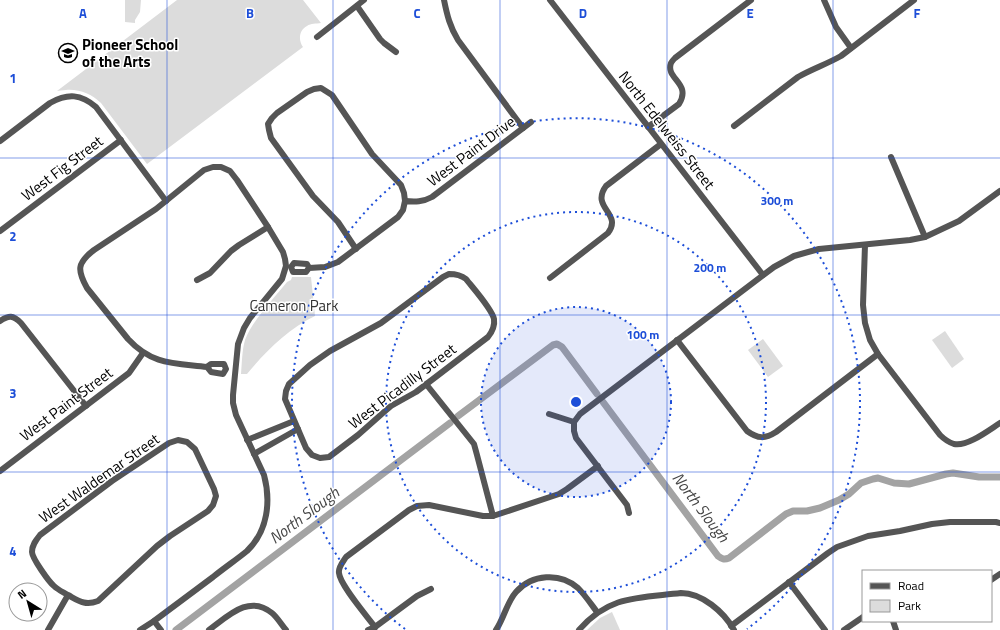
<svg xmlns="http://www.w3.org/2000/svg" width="1000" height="630" font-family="'Titillium Web',sans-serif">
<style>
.green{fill:#dcdcdc}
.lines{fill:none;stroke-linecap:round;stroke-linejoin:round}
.canal{stroke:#a3a3a3;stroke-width:7}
.street{stroke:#555;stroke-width:6}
.grid{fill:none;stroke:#1d4ed8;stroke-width:1;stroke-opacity:0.55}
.ring{fill:none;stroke:#1d4ed8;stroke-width:2;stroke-dasharray:2 4}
.labels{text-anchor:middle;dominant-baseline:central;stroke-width:3;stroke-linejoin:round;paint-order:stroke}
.poi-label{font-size:15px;font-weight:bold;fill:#000;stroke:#fff;text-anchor:start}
.street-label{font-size:15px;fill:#000;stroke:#fff}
.park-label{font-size:15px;fill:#333;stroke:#fff}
.water-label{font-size:16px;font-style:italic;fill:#444;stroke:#fff}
.grid-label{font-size:13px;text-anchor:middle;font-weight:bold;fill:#1d4ed8;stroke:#fff;stroke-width:3;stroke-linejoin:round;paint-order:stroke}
.centre{fill:#1d4ed8;stroke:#fff;stroke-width:2}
.ring-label{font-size:12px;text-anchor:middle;font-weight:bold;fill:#1d4ed8;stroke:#fff;stroke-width:3;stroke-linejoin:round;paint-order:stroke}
</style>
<rect width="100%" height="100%" fill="#fff"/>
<g class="green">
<polygon points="125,0 141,0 140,12 135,20 135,23 125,22"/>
<path d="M177 0H303L321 23C316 24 311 23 307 26 299 30 298 40 303 47L147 164 101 103C91 94 80 89 66 90 63 90 59 91 57 91Z"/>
<path d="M292 277H311L315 316C288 329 266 351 247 374H241C242 363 242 350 245 340 252 321 274 298 287 282L291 280Z"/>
<polygon points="945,331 964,359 952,368 932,340"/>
<polygon points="763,339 783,366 768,377 748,350"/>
<polygon points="612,612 620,630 587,630 600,618"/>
</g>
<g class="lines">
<g class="canal">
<path d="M603 402 718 556C722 559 724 560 729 558L786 514 793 511H807L820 508 839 500 849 494 861 483 873 479 878 478 894 483 909 484 946 474 953 473 979 477H1000"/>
<polyline points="458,416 553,345 557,344 562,347 597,394"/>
<polyline points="176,630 450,423"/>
</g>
<g class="street">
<path d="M444 0C447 15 450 27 458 40L523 128"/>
<polyline points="550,0 763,275"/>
<polyline points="824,0 836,27 851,48"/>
<polyline points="357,6 380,39 384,43 396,52"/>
<polyline points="317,37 364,0"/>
<path d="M734 126 798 77C812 69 827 64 841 56L914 0"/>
<path d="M648 127 679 104C692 83 665 79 671 63 672 61 673 60 675 58L751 0"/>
<path d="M0 141 50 103C68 93 81 94 96 107L166 201"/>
<polyline points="891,157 925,237"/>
<polyline points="0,231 121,140"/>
<path d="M865 245 863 305 865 323 870 340 878 354 940 435C944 439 948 442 954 444 967 447 989 430 1000 423"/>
<polyline points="356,249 338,222 313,196 271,138 269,130 268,124 272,118 277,113 307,92 314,89 321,88 332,95 372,154 401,185 404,193 405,201"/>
<path d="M309 268 307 264 294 263 291 267 293 272H306L309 268 325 267 338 262 398 217 403 210 405 201C415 202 423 202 432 197L531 122"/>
<path d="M449 274C456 274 461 275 466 279 473 288 492 309 494 319 495 326 492 332 488 337L416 392 391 406 384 412 358 435 329 457 320 458 312 455 306 448 285 399 286 391 289 384 310 365 330 351 381 323 443 277Z"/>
<path d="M550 278 608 233C623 213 590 208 606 186L661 144"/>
<polyline points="197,280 210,273 231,251 239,245 268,227"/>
<path d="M0 321C9 315 13 315 21 323L86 406"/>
<path d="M677 340 747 431C758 439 765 439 776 432L878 354"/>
<polyline points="426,384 474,444 477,455 493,516"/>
<polyline points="549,414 574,422"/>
<polyline points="574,422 580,414 774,267 794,256 819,249 910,240 925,237 959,221 1000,191"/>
<polyline points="574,422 574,431 576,438 627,505 629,513"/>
<polyline points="247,440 294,421"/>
<polyline points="254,454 298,429"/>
<polyline points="0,471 129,373 143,353"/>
<polyline points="991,580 1000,574"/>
<polyline points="789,582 825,630"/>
<path d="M431 589 417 596 375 627C367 616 340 585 339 573 338 567 343 562 346 557L409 510 417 506 429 505 483 516H493L559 494 567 489 598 466"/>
<polyline points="154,621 161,630"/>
<polyline points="893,621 896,630"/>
<polyline points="731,626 828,553 837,547 868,536 900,531 932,524 950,522 996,522 1000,523"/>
<path d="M48 630 68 595C63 592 58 590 54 586 49 582 32 558 32 552 32 545 36 540 40 535L112 481 169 443 178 440 187 442 195 449 214 489 216 496 213 505 208 511 170 536 157 546 98 601C85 606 79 601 68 595"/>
<path d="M140 630 154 621C174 606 193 592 213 577 224 568 236 560 247 551 268 531 271 501 264 475L236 415 233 403V395L238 344 244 328 250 318 282 279 286 266 285 259 283 252 268 227 237 180 230 171 221 167H213L204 170 156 209 94 250C77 263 77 270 87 288L128 339C152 365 174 363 207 367L211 364H224L226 369 223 374 211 372 207 367"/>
<path d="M209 630C228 616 249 594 272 613 277 617 281 624 286 630"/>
<polyline points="368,630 375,627 374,630"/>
<path d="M496 630C504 618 507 602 516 592 532 574 560 572 578 588 585 595 591 604 597 612"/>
<path d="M579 630C609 595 639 598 681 593 702 593 724 612 734 630"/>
<polyline points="844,630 863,617"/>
</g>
</g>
<path class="grid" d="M167 0V630M333 0V630M500 0V630M667 0V630M833 0V630M0 158H1000M0 315H1000M0 472H1000"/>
<circle cx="576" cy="402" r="95" fill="#1d4ed8" fill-opacity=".12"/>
<g class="ring">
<circle cx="576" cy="402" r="95"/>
<circle cx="576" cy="402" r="190"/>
<path d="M405 629A284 284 0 1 1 747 629"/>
</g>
<defs>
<symbol id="school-ring" viewBox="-11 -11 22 22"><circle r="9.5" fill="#fff" stroke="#000" stroke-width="1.5"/><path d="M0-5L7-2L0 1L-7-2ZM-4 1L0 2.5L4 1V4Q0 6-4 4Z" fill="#000"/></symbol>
</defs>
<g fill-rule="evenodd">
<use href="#school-ring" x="57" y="42" width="22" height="22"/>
</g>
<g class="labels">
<g class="poi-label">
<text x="82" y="44">Pioneer School<tspan x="82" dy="17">of the Arts</tspan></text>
</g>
<g class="street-label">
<text transform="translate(667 130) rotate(52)">North Edelweiss Street</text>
<text transform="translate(471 151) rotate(-37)">West Paint Drive</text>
<text transform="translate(62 168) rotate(-37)">West Fig Street</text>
<text transform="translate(402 386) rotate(-37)">West Picadilly Street</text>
<text transform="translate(66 404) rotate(-37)">West Paint Street</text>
<text transform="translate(99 478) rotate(-35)">West Waldemar Street</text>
</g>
<g class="park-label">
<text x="294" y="305">Cameron Park</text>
</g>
<g class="water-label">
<text transform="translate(701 507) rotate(53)">North Slough</text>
<text transform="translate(304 515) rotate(-37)">North Slough</text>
</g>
</g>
<g class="grid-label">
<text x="83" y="18">A</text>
<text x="250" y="18">B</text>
<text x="417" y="18">C</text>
<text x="583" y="18">D</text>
<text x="750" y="18">E</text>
<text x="917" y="18">F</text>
<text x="13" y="83">1</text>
<text x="13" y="241">2</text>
<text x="13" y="398">3</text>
<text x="13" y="556">4</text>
</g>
<circle cx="576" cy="402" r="6" class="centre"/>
<g class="ring-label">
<text x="777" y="205">300 m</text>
<text x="710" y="272">200 m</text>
<text x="643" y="339">100 m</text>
</g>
<rect x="862" y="570" width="130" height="52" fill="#ffffff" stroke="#999999"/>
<rect x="870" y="583" width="20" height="6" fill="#555555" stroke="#999999"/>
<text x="898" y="590" font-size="12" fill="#000000">Road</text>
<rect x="870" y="600" width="20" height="12" fill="#dcdcdc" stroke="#999999"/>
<text x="898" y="610" font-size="12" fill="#000000">Park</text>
<g transform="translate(28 602) rotate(323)"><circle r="19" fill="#ffffff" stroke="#999999"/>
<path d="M0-3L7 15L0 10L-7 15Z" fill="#000000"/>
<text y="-6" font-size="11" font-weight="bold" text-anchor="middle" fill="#000000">N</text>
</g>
</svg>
